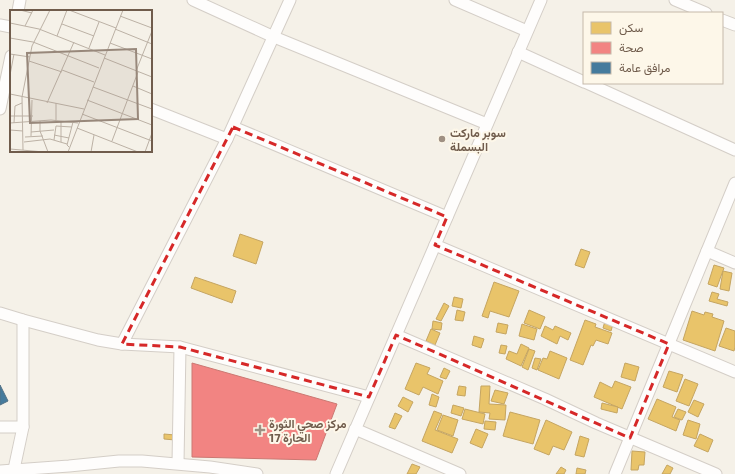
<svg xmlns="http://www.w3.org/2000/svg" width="735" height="474" font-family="'Exo 2',Vazirmatn,sans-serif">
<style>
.homes{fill:#e9c46a;stroke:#c5a561}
.health{fill:#f28482;stroke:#cb7872}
.public{fill:#457b9d;stroke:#527285}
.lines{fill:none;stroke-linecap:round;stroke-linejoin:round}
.minor-casing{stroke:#d4cec7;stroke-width:13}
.minor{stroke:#fefdfc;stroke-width:11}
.marked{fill:none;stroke:#d62828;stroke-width:3;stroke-dasharray:8 5;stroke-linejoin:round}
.poi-dot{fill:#9f9083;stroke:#fdf7e9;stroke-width:1.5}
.labels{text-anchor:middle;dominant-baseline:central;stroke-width:4;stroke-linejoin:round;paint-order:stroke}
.poi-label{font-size:12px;font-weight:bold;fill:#705c4c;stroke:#fdf7e9;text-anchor:start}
.inset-road{fill:none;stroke:#bcb1a5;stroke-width:1}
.view{fill:#98887b;fill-opacity:0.15;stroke:#98887b;stroke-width:2}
.inset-edge{fill:none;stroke:#705c4c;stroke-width:2}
</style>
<rect width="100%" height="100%" fill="#f5f1e8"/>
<g class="homes">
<polygon points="240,234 263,242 256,264 233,256"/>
<polygon points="581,249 590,252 584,268 575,265"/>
<polygon points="714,265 724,268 717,287 708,284"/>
<polygon points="723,271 732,273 729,291 720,289"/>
<polygon points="195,277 236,291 232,303 191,288"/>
<polygon points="494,282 519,291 509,317 490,311 488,318 482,316"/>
<polygon points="712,292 719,294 717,299 728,302 727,306 709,301"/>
<polygon points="454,297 463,299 461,308 452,306"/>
<polygon points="444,303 449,306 441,321 436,319"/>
<polygon points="457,310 465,312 463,321 455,320"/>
<polygon points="529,310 545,317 540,329 524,323"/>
<polygon points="692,311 704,315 705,312 713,314 712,317 724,321 715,351 683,340"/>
<polygon points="585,320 596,324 595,327 612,333 608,344 596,340 593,346 591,345 583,365 570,360"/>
<polygon points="433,321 442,323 441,330 432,329"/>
<polygon points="605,321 613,324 611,331 603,328"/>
<polygon points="498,323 508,325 506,334 496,332"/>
<polygon points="522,324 537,329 534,340 519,336"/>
<polygon points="545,326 553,330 555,326 571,333 568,340 560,336 557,344 541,336"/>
<polygon points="726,328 735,331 735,347 734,351 719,346"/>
<polygon points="431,329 440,333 435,345 426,341"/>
<polygon points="474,336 484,339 481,348 472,345"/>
<polygon points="521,344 529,348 521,366 506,359 509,351 517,354"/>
<polygon points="501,345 507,346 505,354 499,353"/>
<polygon points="529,349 535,351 528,370 522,367"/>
<polygon points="550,351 567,358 559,379 538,370 543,358 547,359"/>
<polygon points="535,358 541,359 537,370 532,368"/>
<polygon points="416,363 430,368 427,374 443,381 438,394 423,387 419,395 405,389"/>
<polygon points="625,363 639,367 635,381 621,377"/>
<polygon points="444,368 450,371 446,379 440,377"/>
<polygon points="669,371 683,375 677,392 663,387"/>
<polygon points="685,379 698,384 689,406 676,401"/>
<polygon points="615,381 631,387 622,409 594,397 600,382 612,388"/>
<polygon points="459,386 466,387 465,396 457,395"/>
<polygon points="481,386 490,386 489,404 506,405 505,420 489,419 490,413 479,412"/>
<polygon points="495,390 508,393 504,404 491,401"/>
<polygon points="432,394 439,397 436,407 429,405"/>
<polygon points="403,397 413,402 408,412 398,406"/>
<polygon points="657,399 676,407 672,417 680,420 676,431 648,419"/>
<polygon points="694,400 704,404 698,417 688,412"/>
<polygon points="602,403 618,407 617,413 601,409"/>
<polygon points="453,405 464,408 461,416 451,413"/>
<polygon points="465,409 485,414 483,424 462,419"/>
<polygon points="678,409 686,412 682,420 674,417"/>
<polygon points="434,411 442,414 435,430 458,439 452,453 422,441"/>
<polygon points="510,412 540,420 533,444 503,436"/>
<polygon points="395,413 402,416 395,429 389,427"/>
<polygon points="443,415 458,420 453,436 437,430"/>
<polygon points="546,420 572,432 564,450 553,446 549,455 534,449"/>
<polygon points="688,420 700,424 696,439 683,435"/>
<polygon points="485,421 496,422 495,430 484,429"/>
<polygon points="476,429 488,434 482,448 470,443"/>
<polygon points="164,434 175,435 175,440 164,439"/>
<polygon points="700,434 713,440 708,452 694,446"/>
<polygon points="580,436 589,439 584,457 575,455"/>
<polygon points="632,451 645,452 644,465 639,465 638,470 631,470"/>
<polygon points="412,464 420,467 416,474 407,474"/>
<polygon points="667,465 673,468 670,474 662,474"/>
<polygon points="561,467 566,470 564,474 556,474"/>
<polygon points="577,468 586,470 585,474 576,474"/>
</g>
<polygon class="health" points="192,363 337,404 316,460 192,457"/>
<polygon class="public" points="0,385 8,401 0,405"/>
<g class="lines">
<defs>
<g id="minor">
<polyline points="193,0 274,37 487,124"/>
<polyline points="455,0 527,31"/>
<polyline points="675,0 706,13"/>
<polyline points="18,11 20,0"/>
<polyline points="722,20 735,25"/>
<polyline points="0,25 11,27"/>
<polyline points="518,52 584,82"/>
<polyline points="587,83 735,150"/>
<polyline points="0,109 11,56"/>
<polyline points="151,109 227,139"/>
<polyline points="233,127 447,217"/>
<polyline points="435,245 735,372"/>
<polyline points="707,251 735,263"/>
<polyline points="0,313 23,320 98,340 122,344 180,347 369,397"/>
<polyline points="396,335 545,399 596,423 716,474"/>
<polyline points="122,344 227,139 290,0"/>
<polyline points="0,427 23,427"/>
<polyline points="355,429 460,474"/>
<polyline points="178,463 180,347"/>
<polyline points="0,471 69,466 119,461 142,461 210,467 257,474"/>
<polyline points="13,474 23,427 23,320"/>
<polyline points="336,474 541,0"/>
<polyline points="615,474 735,183"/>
</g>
</defs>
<use href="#minor" class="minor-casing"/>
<use href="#minor" class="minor"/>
</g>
<path class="marked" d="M233 127 447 217 435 245 669 344 630 438 396 335 369 397 180 347 122 344Z"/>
<g class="poi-dot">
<circle cx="442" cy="139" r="4"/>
<path d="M258 424h4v4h4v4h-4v4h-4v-4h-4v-4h4z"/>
</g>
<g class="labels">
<g class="poi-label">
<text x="450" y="132">سوبر ماركت<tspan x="450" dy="14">البسملة</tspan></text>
<text x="269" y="423">مركز صحي الثورة<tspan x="269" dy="14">الحارة 17</tspan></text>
</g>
</g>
<g transform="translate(10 10)">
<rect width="142" height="142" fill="#f5f1e8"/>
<path class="inset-road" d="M10 0 22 3M59 0 106 18M110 6 142 18M0 13 29 19 95 45M52 14 84 26M15 16 23 0M105 19 142 34M47 26 57 0M0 28 23 32 89 58M100 33 142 49M79 38 89 12M0 44 20 47M94 48 142 67M19 51 52 62M52 60 84 72M126 61 142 21M0 65 4 44M123 76 142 84M83 77 142 99M0 84 74 99M77 90 142 115M37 93 64 32M46 93V110M72 104 142 131M0 106H23M30 111V121L38 142M51 111V132M0 113 41 110 68 113M4 113 5 96 12 93M67 118 128 142M0 120 13 121M21 122 44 120M44 125 59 128M21 126 22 90M15 127 33 126M44 130 46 116 62 117M102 131 128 62M14 132 40 129 57 134M59 137 57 135 63 112M0 139 34 142M13 140 12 87 22 36 40 0M58 142 113 0M81 142 84 125M135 142 142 123"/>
<path class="view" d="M126 39 128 109 20 113 17 43Z"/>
<rect width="142" height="142" class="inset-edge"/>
</g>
<rect x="583" y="12" width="140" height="72" fill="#fdf7e9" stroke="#c5b9aa"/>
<rect x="591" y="22" width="20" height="12" fill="#e9c46a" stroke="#c5b9aa"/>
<text x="619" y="32" font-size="12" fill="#705c4c">سكن</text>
<rect x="591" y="42" width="20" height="12" fill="#f28482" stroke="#c5b9aa"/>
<text x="619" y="52" font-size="12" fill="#705c4c">صحة</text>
<rect x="591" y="62" width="20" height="12" fill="#457b9d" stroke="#c5b9aa"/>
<text x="619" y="72" font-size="12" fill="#705c4c">مرافق عامة</text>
</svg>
